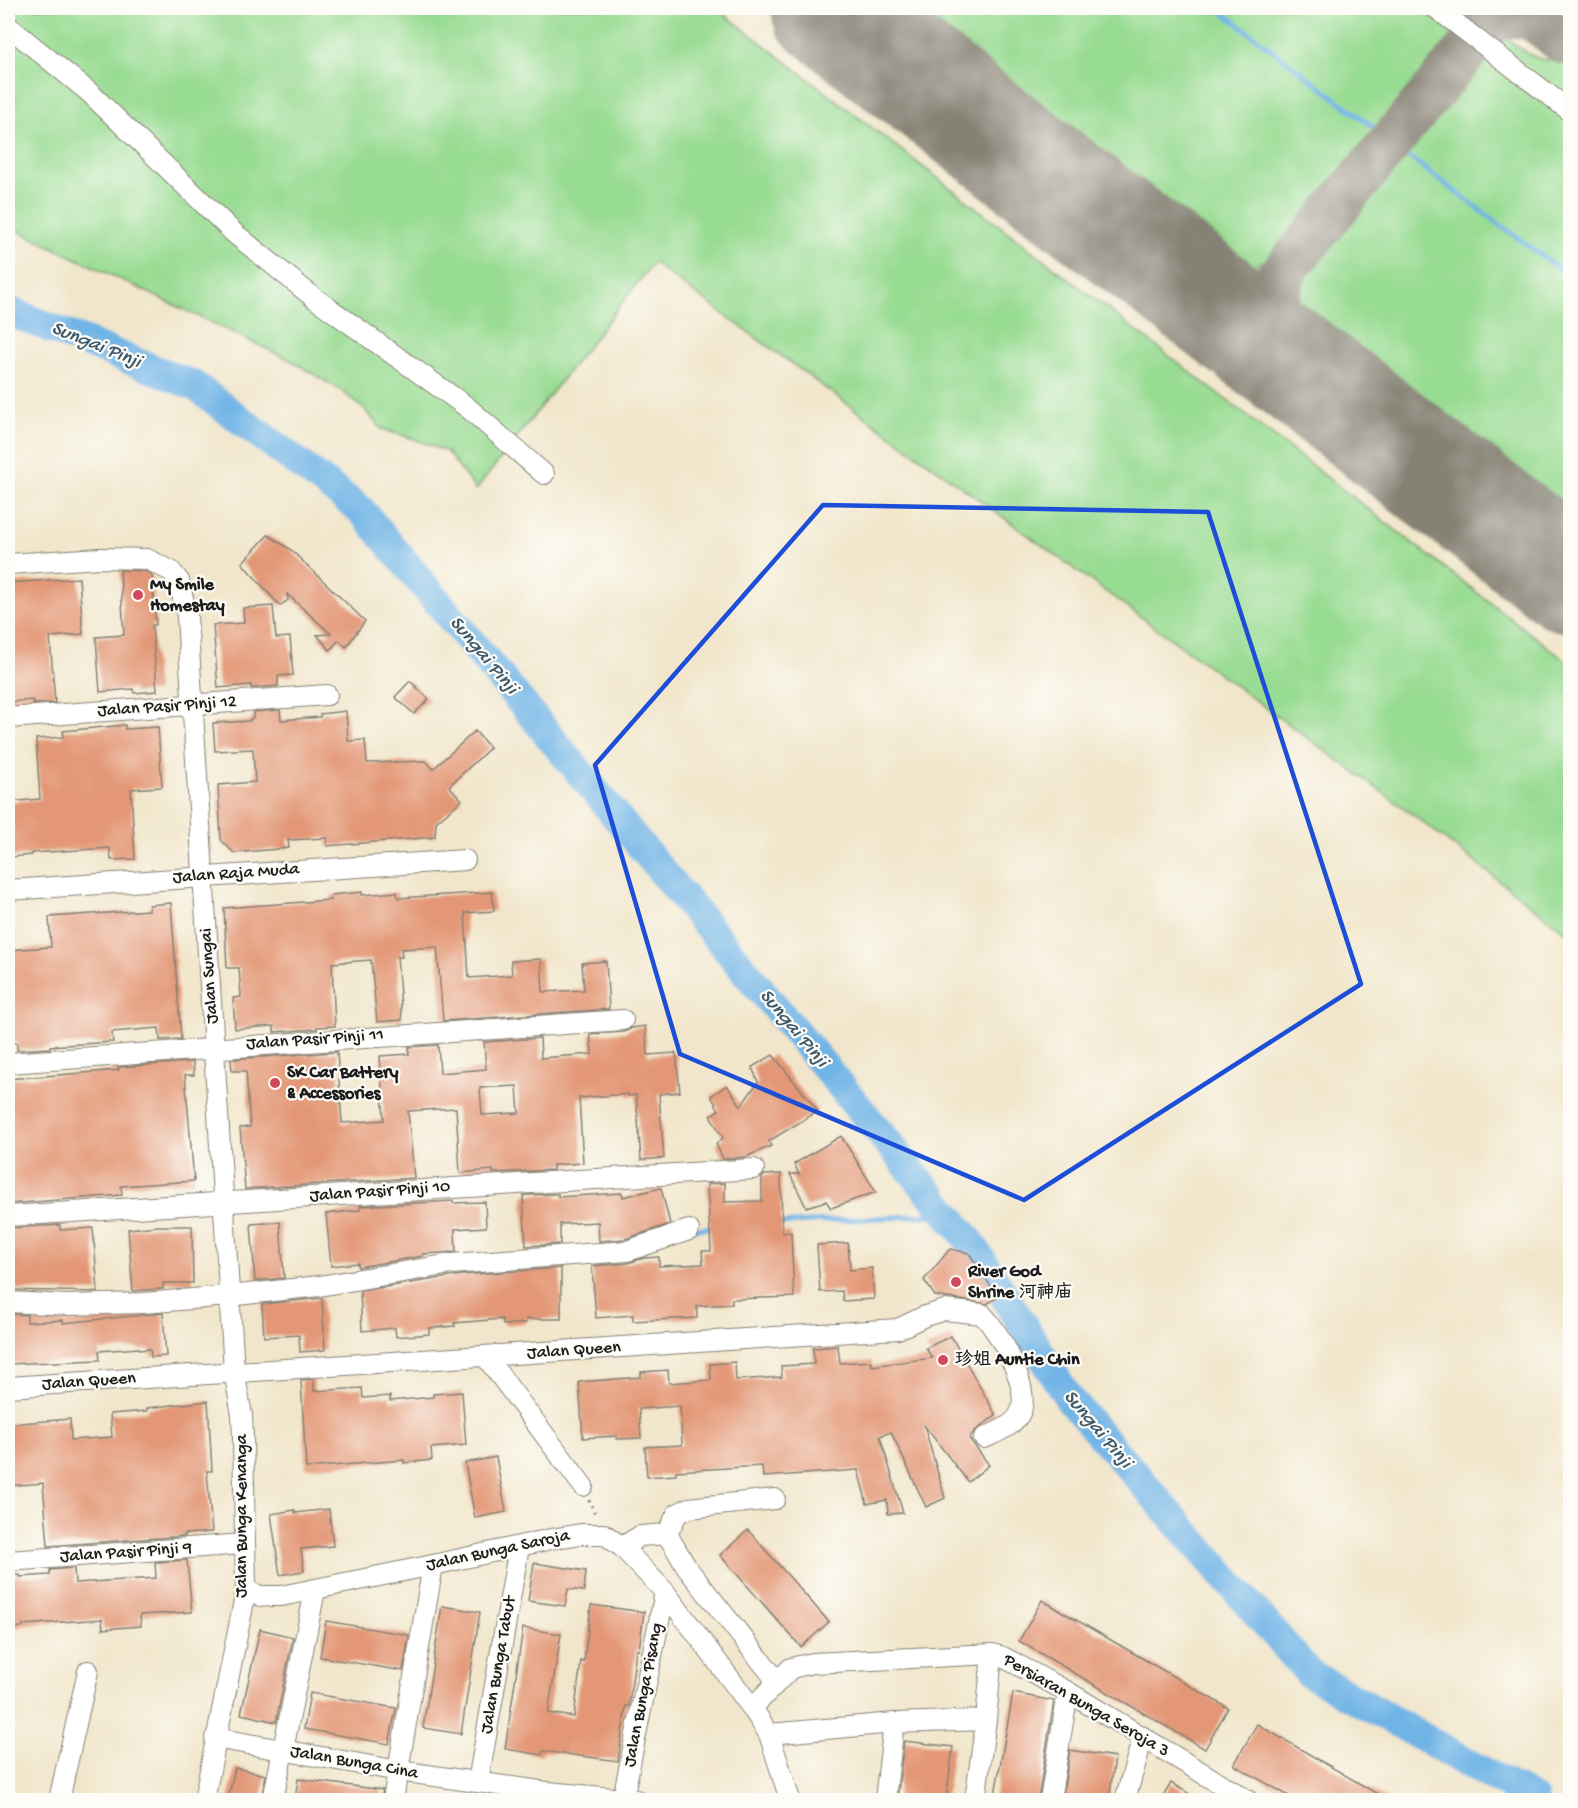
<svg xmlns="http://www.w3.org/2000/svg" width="1578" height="1808" font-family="'Gochi Hand','LXGW WenKai TC',sans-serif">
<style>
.green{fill:#98db92;stroke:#5a7c57;stroke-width:1.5}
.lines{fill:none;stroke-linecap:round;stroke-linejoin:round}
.stream{stroke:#6fb4e6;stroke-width:5}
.river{stroke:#6fb4e6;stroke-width:30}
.taxiway{stroke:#868174;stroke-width:45}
.runway{stroke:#868174;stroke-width:112}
.building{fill:#e39776;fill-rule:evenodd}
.minor-casing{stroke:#868174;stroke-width:22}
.path{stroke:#868174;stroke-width:3;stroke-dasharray:1.5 4.5;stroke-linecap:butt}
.minor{stroke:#fff;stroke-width:20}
.marked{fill:none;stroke:#1d4ed8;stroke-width:4.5;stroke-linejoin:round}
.poi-dot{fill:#d1495b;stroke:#fdfcf7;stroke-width:2}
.labels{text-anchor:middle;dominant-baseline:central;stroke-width:4.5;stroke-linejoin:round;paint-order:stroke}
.poi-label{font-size:18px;font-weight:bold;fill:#1c1c1c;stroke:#fdfcf7;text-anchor:start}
.street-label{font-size:18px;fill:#1c1c1c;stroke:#fdfcf7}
.water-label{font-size:20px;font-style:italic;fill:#3d596d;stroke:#fdfcf7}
</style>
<rect width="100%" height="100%" fill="#fdfcf7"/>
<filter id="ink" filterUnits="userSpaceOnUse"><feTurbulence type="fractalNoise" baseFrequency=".0167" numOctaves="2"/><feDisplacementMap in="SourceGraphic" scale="12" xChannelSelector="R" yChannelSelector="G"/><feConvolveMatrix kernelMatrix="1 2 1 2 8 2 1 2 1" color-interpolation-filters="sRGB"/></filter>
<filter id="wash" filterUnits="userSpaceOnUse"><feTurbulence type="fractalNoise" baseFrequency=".008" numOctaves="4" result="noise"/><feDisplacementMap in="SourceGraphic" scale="24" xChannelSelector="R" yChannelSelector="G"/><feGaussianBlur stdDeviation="1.35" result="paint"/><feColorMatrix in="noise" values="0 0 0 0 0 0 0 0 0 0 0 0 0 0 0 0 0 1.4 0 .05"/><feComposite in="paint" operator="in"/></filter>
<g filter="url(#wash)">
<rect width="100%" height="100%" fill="#f1e6cb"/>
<g class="green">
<polygon points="8,8 716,8 1570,664 1570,935 1408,811 653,263 476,490 447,452 417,440 382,429 364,409 339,389 290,360 8,226"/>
<polygon points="909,8 1420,8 1453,33 1284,249 1273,258 1248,267"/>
<polygon points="1446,8 1472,8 1476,12 1468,24"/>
<path d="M1497 31C1510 40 1541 69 1555 57 1561 52 1566 44 1570 38V105L1487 42Z"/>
<polygon points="1481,53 1570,122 1570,514 1294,303 1292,292 1299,278"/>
</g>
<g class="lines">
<g class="stream">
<polyline points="1217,8 1373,127"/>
<polyline points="1405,154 1570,277"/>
<polyline points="776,1224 947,1214"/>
<polyline points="692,1229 715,1227"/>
</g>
<polyline class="river" points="8,311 195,386 361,510 969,1240 1070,1400 1309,1673 1534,1800"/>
<g class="taxiway">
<path d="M1494 18C1531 11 1535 20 1563 42"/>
<path d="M1284 273C1270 314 1276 335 1300 370"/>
<path d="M1184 281C1217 296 1243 299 1275 282L1502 8"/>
</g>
<polyline class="runway" points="827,8 1570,577"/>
</g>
<g id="blocks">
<g class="building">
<polygon points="268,535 290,549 365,621 346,647 339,640 330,650 317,635 331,634 287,594 288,600 280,606 242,563"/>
<polygon points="120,570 144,571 152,575 156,625 152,625 157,691 134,693 133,689 100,692 96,637 124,635"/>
<polygon points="79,578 83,634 50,637 55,703 33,704 33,700 8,702 8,583"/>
<polygon points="273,606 276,638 290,637 293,675 278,676 278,686 251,688 251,685 218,688 213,625 244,623 243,608"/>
<polygon points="410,681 429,699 414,714 395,697"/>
<polygon points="280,710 281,720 320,717 320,714 346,711 348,741 365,740 367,763 426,761 433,769 475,731 490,748 449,786 462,800 436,822 435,837 327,846 327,838 288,840 289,848 234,853 221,840 218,785 255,782 253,749 215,751 213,723 250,721 250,719 253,718 253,712"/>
<polygon points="125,725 125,729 158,727 162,787 131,789 135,859 111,860 110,848 32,853 32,855 9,857 8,802 40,799 36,739 63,737 63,731"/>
<polygon points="362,892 362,895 397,892 398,898 492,892 494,911 465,913 469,978 512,975 511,961 541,959 543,992 584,990 582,963 606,961 609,1009 443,1021 437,947 401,949 402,957 397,957 402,1020 377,1022 371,960 332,963 335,1026 317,1027 317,1029 274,1032 274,1026 235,1029 233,998 241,997 239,968 227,968 224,908 331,900 331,895"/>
<polygon points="171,903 181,1039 160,1040 159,1028 112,1032 113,1042 50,1046 50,1048 17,1050 17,1043 8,1043 8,950 51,947 49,917 149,910 149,905"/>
<path d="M645 1026 648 1055 676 1053 680 1092 659 1094 664 1158 641 1160 636 1095 628 1096V1094L579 1098 583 1163 553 1165V1170L493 1173V1170L460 1173 456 1108 408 1111 414 1178 245 1189 240 1128 250 1127 246 1071H232L231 1059 337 1052 342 1123 384 1120 380 1056 409 1054V1047L438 1045 440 1073 486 1069 484 1042 540 1038 541 1058 592 1054 590 1034 624 1032 632 1028ZM517 1086 519 1113 482 1115 480 1088Z"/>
<polygon points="773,1055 818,1111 769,1141 771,1146 746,1157 723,1159 716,1144 723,1138 710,1115 719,1110 711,1096 727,1085 741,1106 758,1082 752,1067"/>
<polygon points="193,1062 194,1075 185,1075 194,1181 121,1186 122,1195 8,1204 8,1079 119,1070 118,1067"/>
<polygon points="841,1136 876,1192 831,1208 826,1201 806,1207 790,1174 799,1174 794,1164"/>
<polygon points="781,1174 782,1233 791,1232 794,1297 732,1299 732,1304 697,1306 697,1318 633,1321 633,1315 596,1318 592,1266 628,1263 644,1258 659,1257 659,1266 703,1264 702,1251 711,1251 707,1184 725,1183 725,1202 762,1201 762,1178 764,1175"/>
<polygon points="661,1188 670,1224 625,1239 599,1241 598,1222 560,1224 560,1244 526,1246 523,1197 525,1195 555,1194 558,1194 558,1197 622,1193 623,1197"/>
<polygon points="453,1201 453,1203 485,1202 486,1227 455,1229 456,1252 423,1254 423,1256 358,1267 358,1263 331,1266 326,1214 360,1210 360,1206"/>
<polygon points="280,1222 284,1278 255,1281 251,1224"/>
<polygon points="60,1225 60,1230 93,1228 98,1292 8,1290 8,1228"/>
<polygon points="159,1226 192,1226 193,1283 163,1283 163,1289 161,1289 133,1291 128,1229"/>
<polygon points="848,1243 850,1270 872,1268 874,1299 843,1301 842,1291 820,1292 817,1245"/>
<polygon points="950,1249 969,1253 998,1297 987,1304 935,1296 924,1280"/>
<polygon points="561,1268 561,1319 526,1319 526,1323 503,1325 502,1319 454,1323 455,1326 429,1328 429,1334 396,1337 395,1328 362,1331 360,1291 461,1275"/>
<polygon points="322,1298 325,1350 300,1352 299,1335 264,1337 262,1304"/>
<polygon points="163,1313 166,1356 151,1357 150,1349 139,1350 139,1348 99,1351 100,1360 8,1364 8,1314 27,1315 27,1322 63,1320 63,1323"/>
<polygon points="951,1336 996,1415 975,1431 969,1438 989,1465 968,1482 924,1425 945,1498 926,1507 891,1432 880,1436 903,1513 888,1514 887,1500 867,1504 858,1470 763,1477 762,1466 676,1471 676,1475 647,1477 645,1447 682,1445 680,1406 639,1409 641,1438 617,1439 617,1436 583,1438 579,1382 641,1377 641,1372 668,1370 669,1383 711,1380 710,1364 735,1362 736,1380 782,1377 781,1366 814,1364 813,1348 838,1346 840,1363 872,1361 872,1366 932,1358 926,1348"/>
<polygon points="314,1379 314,1391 362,1388 363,1398 390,1396 390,1401 433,1397 433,1394 462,1392 466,1445 431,1448 432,1460 404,1463 404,1460 306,1468 301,1380"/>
<polygon points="208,1401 212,1471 207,1471 212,1532 185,1534 185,1536 48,1546 43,1483 8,1486 8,1424 70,1419 71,1440 112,1437 110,1414 147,1411 147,1408"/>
<polygon points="496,1457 506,1512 475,1518 465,1463"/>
<polygon points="329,1509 333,1546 301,1549 304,1571 280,1575 271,1514 295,1510 295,1513"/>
<polygon points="748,1530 829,1622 801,1647 720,1555"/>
<polygon points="187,1560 192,1612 140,1615 141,1626 103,1629 102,1619 23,1625 23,1627 8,1628 8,1575 20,1575 20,1577 50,1575 50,1570 74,1568 75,1583 156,1578 155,1562"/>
<polygon points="534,1563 586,1571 584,1591 568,1589 565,1606 528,1601"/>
<polygon points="1042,1600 1228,1708 1205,1749 1019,1641"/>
<polygon points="591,1605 644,1612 639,1650 636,1650 629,1706 626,1706 618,1761 543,1751 542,1755 505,1749 523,1628 561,1634 548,1713 574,1717 581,1661 584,1662"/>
<polygon points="442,1606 480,1612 461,1734 423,1728"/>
<polygon points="326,1621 409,1635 403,1671 320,1657"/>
<polygon points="260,1629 293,1637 276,1722 241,1714"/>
<polygon points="310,1693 396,1708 389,1744 304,1729"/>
<polygon points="1013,1693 1054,1701 1038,1800 994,1800"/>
<polygon points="1257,1724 1388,1800 1296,1800 1234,1765"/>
<polygon points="904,1741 953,1747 946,1800 897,1800"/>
<polygon points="1070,1750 1115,1757 1109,1800 1062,1800"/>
<polygon points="235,1768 266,1775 261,1800 228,1800"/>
<polygon points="298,1779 383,1790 381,1800 295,1800"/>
<polygon points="1171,1783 1200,1800 1161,1800"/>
</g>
</g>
</g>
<g filter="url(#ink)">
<use href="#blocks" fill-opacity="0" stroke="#868174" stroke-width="1.5"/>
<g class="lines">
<defs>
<g id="minor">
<polyline points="1436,8 1570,111"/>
<polyline points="8,26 90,93 234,233 313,297 467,407 544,474"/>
<polyline points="8,564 100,558 147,559 171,571 179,581 187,616 234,1371 242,1415 243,1436 246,1591 204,1800"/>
<polyline points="8,718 327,695"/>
<polyline points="8,890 465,860"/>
<polyline points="8,1063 623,1020"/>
<polyline points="8,1216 754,1169"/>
<polyline points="8,1302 68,1305 143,1303 229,1296 319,1286 451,1264 627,1251 689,1230"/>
<polyline points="486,1357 583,1486"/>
<path d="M8 1387 898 1329 925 1316 945 1310 982 1314C999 1332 1030 1385 1021 1411 1015 1426 997 1432 984 1438"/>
<polyline points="667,1534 677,1514 689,1508 775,1499"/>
<polyline points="622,1547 640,1536 667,1534 687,1568 777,1681"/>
<polyline points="8,1561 244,1544"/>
<polyline points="246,1591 261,1596 281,1596 433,1565 551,1539 581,1534 604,1534 622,1547 665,1592 752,1708 769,1734 790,1800"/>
<polyline points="752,1708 791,1668 813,1663 992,1654 1003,1657 1068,1692 1247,1800"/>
<polyline points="769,1734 894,1723 986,1720"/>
<polyline points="215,1738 399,1771 547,1792 636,1800"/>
<polyline points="478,1782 519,1547"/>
<polyline points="623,1798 665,1592"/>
<polyline points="59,1800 88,1671"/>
<polyline points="273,1800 315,1590"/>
<polyline points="393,1800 433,1565"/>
<polyline points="885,1800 894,1723"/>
<polyline points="975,1800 986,1720 992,1654"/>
<polyline points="1050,1800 1068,1692"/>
<polyline points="1125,1800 1143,1737"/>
</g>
</defs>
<use href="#minor" class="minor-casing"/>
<polyline class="path" points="589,1500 596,1516"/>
<use href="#minor" class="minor"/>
</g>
</g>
<path class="marked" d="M823 505 1208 512 1361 984 1024 1200 680 1054 595 765Z"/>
<g class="poi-dot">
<circle cx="138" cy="595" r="6"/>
<circle cx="275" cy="1083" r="6"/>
<circle cx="956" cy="1282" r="6"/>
<circle cx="943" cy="1360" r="6"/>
</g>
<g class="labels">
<g class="poi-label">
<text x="150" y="585">My Smile<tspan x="150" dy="21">Homestay</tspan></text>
<text x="287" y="1073">SK Car Battery<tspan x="287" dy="21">&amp; Accessories</tspan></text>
<text x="968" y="1272">River God<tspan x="968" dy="21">Shrine 河神庙</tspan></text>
<text x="955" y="1360">珍姐 Auntie Chin</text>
</g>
<g class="street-label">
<text transform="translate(167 707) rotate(-4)">Jalan Pasir Pinji 12</text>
<text transform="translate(236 874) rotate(-4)">Jalan Raja Muda</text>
<text transform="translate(210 976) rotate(-94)">Jalan Sungai</text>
<text transform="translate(315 1040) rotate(-4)">Jalan Pasir Pinji 11</text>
<text transform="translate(380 1192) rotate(-4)">Jalan Pasir Pinji 10</text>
<text transform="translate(574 1351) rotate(-4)">Jalan Queen</text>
<text transform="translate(89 1382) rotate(-4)">Jalan Queen</text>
<text transform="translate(242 1516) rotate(-90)">Jalan Bunga Kenanga</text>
<text transform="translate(498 1551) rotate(-12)">Jalan Bunga Saroja</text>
<text transform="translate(126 1553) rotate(-4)">Jalan Pasir Pinji 9</text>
<text transform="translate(499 1665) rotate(-80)">Jalan Bunga Tabut</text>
<text transform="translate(644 1695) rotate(-79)">Jalan Bunga Pisang</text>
<text transform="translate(1086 1706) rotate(30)">Persiaran Bunga Seroja 3</text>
<text transform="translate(354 1763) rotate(10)">Jalan Bunga Cina</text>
</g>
<g class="water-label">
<text transform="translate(96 346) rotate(22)">Sungai Pinji</text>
<text transform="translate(483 656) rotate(50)">Sungai Pinji</text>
<text transform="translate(793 1029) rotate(50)">Sungai Pinji</text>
<text transform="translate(1097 1430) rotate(50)">Sungai Pinji</text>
</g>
</g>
<rect width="1578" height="1808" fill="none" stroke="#fdfcf7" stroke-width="30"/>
</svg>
